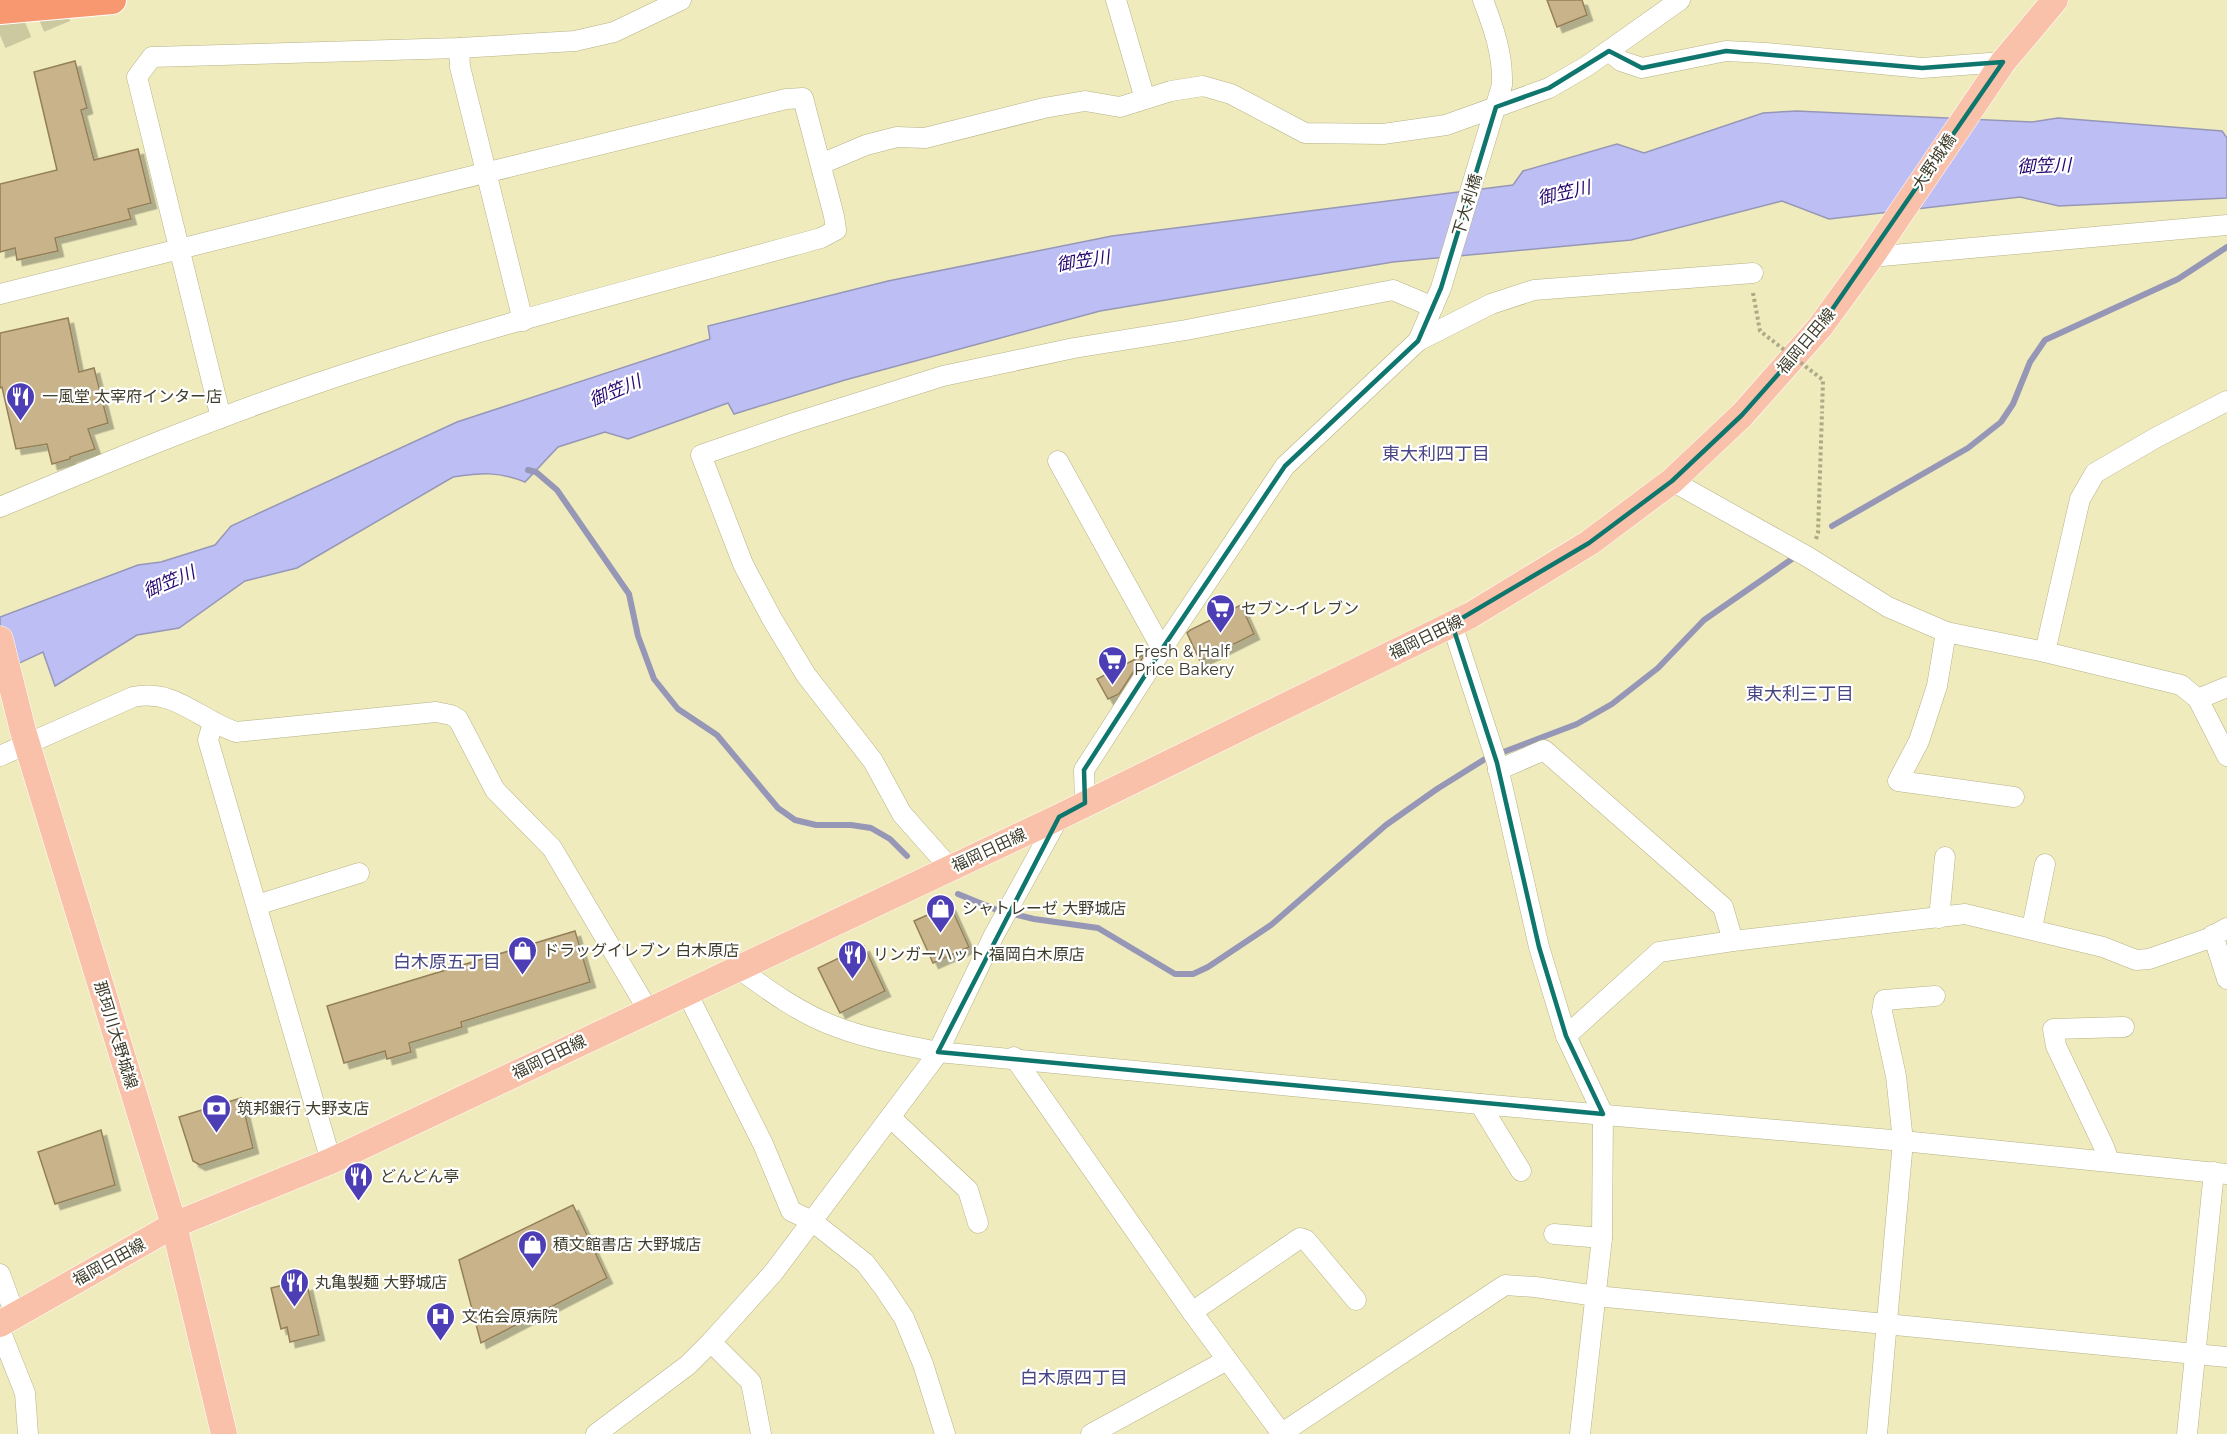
<svg xmlns="http://www.w3.org/2000/svg" width="2227" height="1434" font-family="Montserrat,'Noto Sans JP',sans-serif">
<style>
.water{fill:#bcbef4;stroke:#9697b7;stroke-width:1.5}
.lines{fill:none;stroke-linecap:round;stroke-linejoin:round}
.stream{stroke:#9697b7;stroke-width:6}
.building{fill:#c9b38b;stroke:#948059;stroke-width:1.5;filter:url(#shadow)}
.highway-tunnel{stroke:#ccc8a0;stroke-width:28;stroke-dasharray:28 14;stroke-linecap:butt}
.minor-casing{stroke:#b6b286;stroke-width:21}
.major-casing{stroke:#fff;stroke-width:27}
.highway-casing{stroke:#fff;stroke-width:30}
.path{stroke:#adaa86;stroke-width:4;stroke-dasharray:3 3;stroke-linecap:butt}
.minor{stroke:#fff;stroke-width:20}
.major{stroke:#fac1aa;stroke-width:26}
.highway{stroke:#f79871;stroke-width:28}
.path-bridge{stroke:#adaa86;stroke-width:4;stroke-dasharray:3 3;stroke-linecap:butt}
.marked{fill:none;stroke:#0f766e;stroke-width:4.5;stroke-linejoin:round}
.labels{text-anchor:middle;dominant-baseline:central;stroke-width:4.5;stroke-linejoin:round;paint-order:stroke}
.street-label{font-size:16px;fill:#3e3c2a;stroke:#fff}
.poi-label{font-size:16px;fill:#3e3c2a;stroke:#fff;text-anchor:start}
.water-label{font-size:18px;font-style:italic;fill:#270872;stroke:#fff}
.neighbourhood-label{font-size:18px;fill:#494684;stroke:#fff}
</style>
<defs>
<filter id="shadow"><feDropShadow dx="5.5" dy="5.5" stdDeviation="0" flood-color="#0004"/></filter>
</defs>
<rect width="100%" height="100%" fill="#efebbd"/>
<path class="water" d="M1797 111 2032 122 2058 118 2222 131 2227 138V198L2059 206 2020 197 1829 219 1782 201 1631 240 1393 262 1100 311 845 380 734 414 728 403 628 439 605 432 558 447 525 482C498 471 481 473 453 477L297 568 245 581 179 628 137 635 55 686 43 652 0 672V617L138 565 161 562 215 545 231 526 457 422 710 339 708 326 888 281 1112 236 1513 185 1523 171 1617 144 1644 153 1763 113Z"/>
<g class="lines">
<g class="stream">
<polyline points="528,470 536,472 557,490 629,594 638,636 654,679 678,709 717,735 778,808 795,820 816,825 851,825 871,828 890,839 907,856"/>
<polyline points="1832,526 1968,448 2001,422 2013,404 2030,362 2045,340 2178,279 2227,247"/>
<polyline points="958,894 997,910 1034,919 1098,928 1175,974 1193,974 1208,967 1271,925 1386,825 1437,789 1485,759 1577,724 1612,704 1658,668 1704,620 1792,559"/>
</g>
</g>
<g class="building">
<polygon points="1547,0 1582,0 1587,15 1557,27"/>
<polygon points="75,61 87,108 81,110 94,160 138,149 151,203 128,209 131,219 55,238 58,251 17,260 15,248 0,252 0,184 57,170 34,72"/>
<polygon points="68,318 79,372 94,368 108,423 88,429 95,449 70,457 70,459 52,464 47,444 16,449 2,387 0,388 0,333"/>
<polygon points="1241,605 1254,634 1200,661 1187,633 1190,630"/>
<polygon points="1145,654 1119,694 1108,699 1097,679"/>
<polygon points="950,905 969,947 933,963 914,921"/>
<polygon points="575,931 590,982 461,1022 462,1027 409,1043 411,1052 387,1059 385,1051 344,1063 327,1006"/>
<polygon points="864,946 885,991 840,1013 818,968"/>
<polygon points="241,1098 253,1148 200,1165 193,1161 179,1117"/>
<polygon points="101,1130 115,1185 55,1204 38,1152"/>
<polygon points="573,1205 607,1278 481,1343 459,1260"/>
<polygon points="296,1282 297,1288 307,1285 319,1335 290,1342 287,1327 281,1329 271,1288"/>
</g>
<g class="lines">
<polyline class="highway-tunnel" points="0,35 67,7"/>
<defs>
<g id="minor">
<polyline points="1116,0 1145,99"/>
<polyline points="459,48 460,67 523,321"/>
<polyline points="1609,51 1621,61 1642,68 1726,51 1766,53 1922,68 2003,62"/>
<polyline points="821,164 866,145 897,137 925,138 1044,108 1085,101 1120,107 1171,91 1203,86 1231,94 1305,133 1383,134 1446,125 1549,88 1587,66 1680,0"/>
<polyline points="1871,257 2227,225"/>
<path d="M0 294 379 199 786 99 803 98 834 216 836 230 821 238C651 285 479 328 312 385 206 421 103 464 0 507"/>
<polyline points="1418,341 1491,304 1534,290 1753,273"/>
<polyline points="221,418 137,77 152,57 459,48 575,41 614,32 681,0"/>
<polyline points="1058,461 1157,640 1164,646"/>
<polyline points="1672,481 1808,557 1888,607 1946,632 2045,652 2181,685 2198,699 2227,687"/>
<polyline points="1452,624 1497,763 1539,947 1566,1036 1603,1114 1602,1238 1580,1434"/>
<polyline points="1946,632 1937,686 1919,741 1898,781 2014,797"/>
<polyline points="2045,652 2080,499 2095,473 2157,437 2227,401"/>
<polyline points="2198,699 2227,756"/>
<polyline points="213,723 208,740 331,1161"/>
<path d="M0 756 133 697C175 688 199 720 236 732L436 712 451 715 458 719 495 790 552 848 648 1010"/>
<polyline points="1498,770 1544,750 1723,907 1733,941"/>
<path d="M1085 803 1084 770 1164 646 1285 466 1418 341 1441 288 1502 85C1503 54 1494 29 1483 0"/>
<polyline points="950,868 902,814 873,761 806,675 772,619 743,564 701,455 794,423 943,376 1074,348 1186,330 1393,290 1433,307"/>
<polyline points="257,905 359,873"/>
<polyline points="1939,918 1945,857"/>
<polyline points="2032,928 2045,864"/>
<polyline points="2213,935 2227,979"/>
<path d="M738 968C768 990 799 1013 834 1026 867 1039 903 1045 938 1052L1480 1104 1903 1141 2227 1174"/>
<polyline points="687,993 763,1144 791,1211 812,1221 865,1263 884,1288 904,1318 923,1364 945,1434"/>
<polyline points="1566,1036 1659,952 1733,941 1965,914 2103,947 2136,960 2149,959 2207,939 2227,928"/>
<polyline points="1014,1057 1192,1312 1282,1434"/>
<polyline points="1480,1104 1521,1171"/>
<polyline points="890,1117 968,1190 978,1223"/>
<polyline points="2109,1161 2104,1147 2056,1046 2053,1029 2124,1027"/>
<polyline points="1554,1234 1602,1238"/>
<polyline points="0,1274 15,1315"/>
<polyline points="1192,1312 1300,1238 1306,1240 1356,1300"/>
<polyline points="0,1330 25,1393 28,1434"/>
<polyline points="711,1342 751,1382 761,1434"/>
<polyline points="1282,1433 1505,1285 1535,1287 1596,1296 2227,1357"/>
<polyline points="596,1434 688,1365 711,1342 773,1273 936,1056 994,935 1059,817"/>
<polyline points="1091,1434 1227,1360"/>
<polyline points="1877,1434 1903,1141 1896,1076 1882,1012 1884,1000 1935,996"/>
<polyline points="2187,1434 2214,1172"/>
</g>
<g id="major">
<polyline points="0,639 23,731 174,1225 224,1434"/>
<polyline points="0,1324 174,1225 331,1161 1059,817 1471,615 1589,543 1672,481 1742,415 1820,327 1871,257 2003,62 2055,0"/>
</g>
<polyline id="highway" points="0,10 112,0"/>
</defs>
<use href="#minor" class="minor-casing"/>
<use href="#major" class="major-casing"/>
<use href="#highway" class="highway-casing"/>
<polyline class="path" points="1816,539 1818,533 1822,412"/>
<use href="#minor" class="minor"/>
<use href="#major" class="major"/>
<use href="#highway" class="highway"/>
<polyline class="path-bridge" points="1753,293 1760,331 1823,380 1822,412"/>
</g>
<path class="marked" d="M1609 51 1642 68 1726 51 1922 68 2003 62 1820 327 1742 415 1672 481 1589 543 1452 624 1497 763 1539 947 1566 1036 1603 1114 938 1052 1059 817 1085 803 1084 770 1164 646 1285 466 1418 341 1441 288 1496 107 1549 88Z"/>
<defs>
<symbol id="restaurant-pin" viewBox="-11 -11 22 30"><path d="M0 17L-7.5 6A9.5 9.5 0 1 1 7.5 6Z" fill="#4e3eb5" stroke="#fff"/><path d="M-5-6h1v4h1v-4h1v4h1v-4h1v5L-1.5 .5V6h-2V.5L-5-1ZM5-6V6H3V1.5H1.5Q1.5-4 5-6Z" fill="#fff"/></symbol>
<symbol id="supermarket-pin" viewBox="-11 -11 22 30"><path d="M0 17L-7.5 6A9.5 9.5 0 1 1 7.5 6Z" fill="#4e3eb5" stroke="#fff"/><path d="M-6-5.5h2.5l.6 2H6L4.5 2H-2.5L-4.4-4H-6ZM-1.5 3.2a1.3 1.3 0 1 0 .1 0ZM3 3.2a1.3 1.3 0 1 0 .1 0Z" fill="#fff"/></symbol>
<symbol id="shop-pin" viewBox="-11 -11 22 30"><path d="M0 17L-7.5 6A9.5 9.5 0 1 1 7.5 6Z" fill="#4e3eb5" stroke="#fff"/><path d="M-5-2.5h2.3a2.7 3.5 0 0 1 5.4 0H5L5.5 6h-11ZM-1.5-2.5h3a1.5 2.3 0 0 0-3 0Z" fill="#fff"/></symbol>
<symbol id="bank-pin" viewBox="-11 -11 22 30"><path d="M0 17L-7.5 6A9.5 9.5 0 1 1 7.5 6Z" fill="#4e3eb5" stroke="#fff"/><path d="M-6-4H6V4H-6ZM0-2.3a2.3 2.3 0 1 0 0 4.6a2.3 2.3 0 1 0 0-4.6Z" fill="#fff"/></symbol>
<symbol id="hospital-pin" viewBox="-11 -11 22 30"><path d="M0 17L-7.5 6A9.5 9.5 0 1 1 7.5 6Z" fill="#4e3eb5" stroke="#fff"/><path d="M-5-5h3v3.5h4V-5h3V5h-3V1.5h-4V5h-3Z" fill="#fff"/></symbol>
</defs>
<g fill-rule="evenodd">
<use href="#restaurant-pin" x="4" y="380" width="33" height="45"/>
<use href="#supermarket-pin" x="1204" y="592" width="33" height="45"/>
<use href="#supermarket-pin" x="1096" y="644" width="33" height="45"/>
<use href="#shop-pin" x="924" y="892" width="33" height="45"/>
<use href="#shop-pin" x="506" y="934" width="33" height="45"/>
<use href="#restaurant-pin" x="836" y="938" width="33" height="45"/>
<use href="#bank-pin" x="200" y="1092" width="33" height="45"/>
<use href="#restaurant-pin" x="342" y="1160" width="33" height="45"/>
<use href="#shop-pin" x="516" y="1228" width="33" height="45"/>
<use href="#restaurant-pin" x="278" y="1266" width="33" height="45"/>
<use href="#hospital-pin" x="424" y="1300" width="33" height="45"/>
</g>
<g class="labels">
<g class="street-label">
<text transform="translate(1934 162) rotate(-56)">大野城橋</text>
<text transform="translate(1467 205) rotate(-73)">下大利橋</text>
<text transform="translate(1806 341) rotate(-50)">福岡日田線</text>
<text transform="translate(1426 637) rotate(-26)">福岡日田線</text>
<text transform="translate(989 850) rotate(-25)">福岡日田線</text>
<text transform="translate(116 1035) rotate(73)">那珂川大野城線</text>
<text transform="translate(549 1057) rotate(-26)">福岡日田線</text>
<text transform="translate(109 1262) rotate(-29)">福岡日田線</text>
</g>
<g class="poi-label">
<text x="42" y="396">一風堂 太宰府インター店</text>
<text x="1241" y="608">セブン-イレブン</text>
<text x="1134" y="651">Fresh &amp; Half<tspan x="1134" dy="18">Price Bakery</tspan></text>
<text x="962" y="908">シャトレーゼ 大野城店</text>
<text x="543" y="950">ドラッグイレブン 白木原店</text>
<text x="873" y="954">リンガーハット 福岡白木原店</text>
<text x="237" y="1108">筑邦銀行 大野支店</text>
<text x="380" y="1176">どんどん亭</text>
<text x="553" y="1244">積文館書店 大野城店</text>
<text x="315" y="1282">丸亀製麺 大野城店</text>
<text x="462" y="1316">文佑会原病院</text>
</g>
<g class="water-label">
<text transform="translate(2044 166) rotate(-2)">御笠川</text>
<text transform="translate(1564 193) rotate(-13)">御笠川</text>
<text transform="translate(1083 261) rotate(-9)">御笠川</text>
<text transform="translate(615 391) rotate(-23)">御笠川</text>
<text transform="translate(169 582) rotate(-23)">御笠川</text>
</g>
<g class="neighbourhood-label">
<text x="1436" y="454">東大利四丁目</text>
<text x="1800" y="694">東大利三丁目</text>
<text x="447" y="962">白木原五丁目</text>
<text x="1074" y="1378">白木原四丁目</text>
</g>
</g>
</svg>
